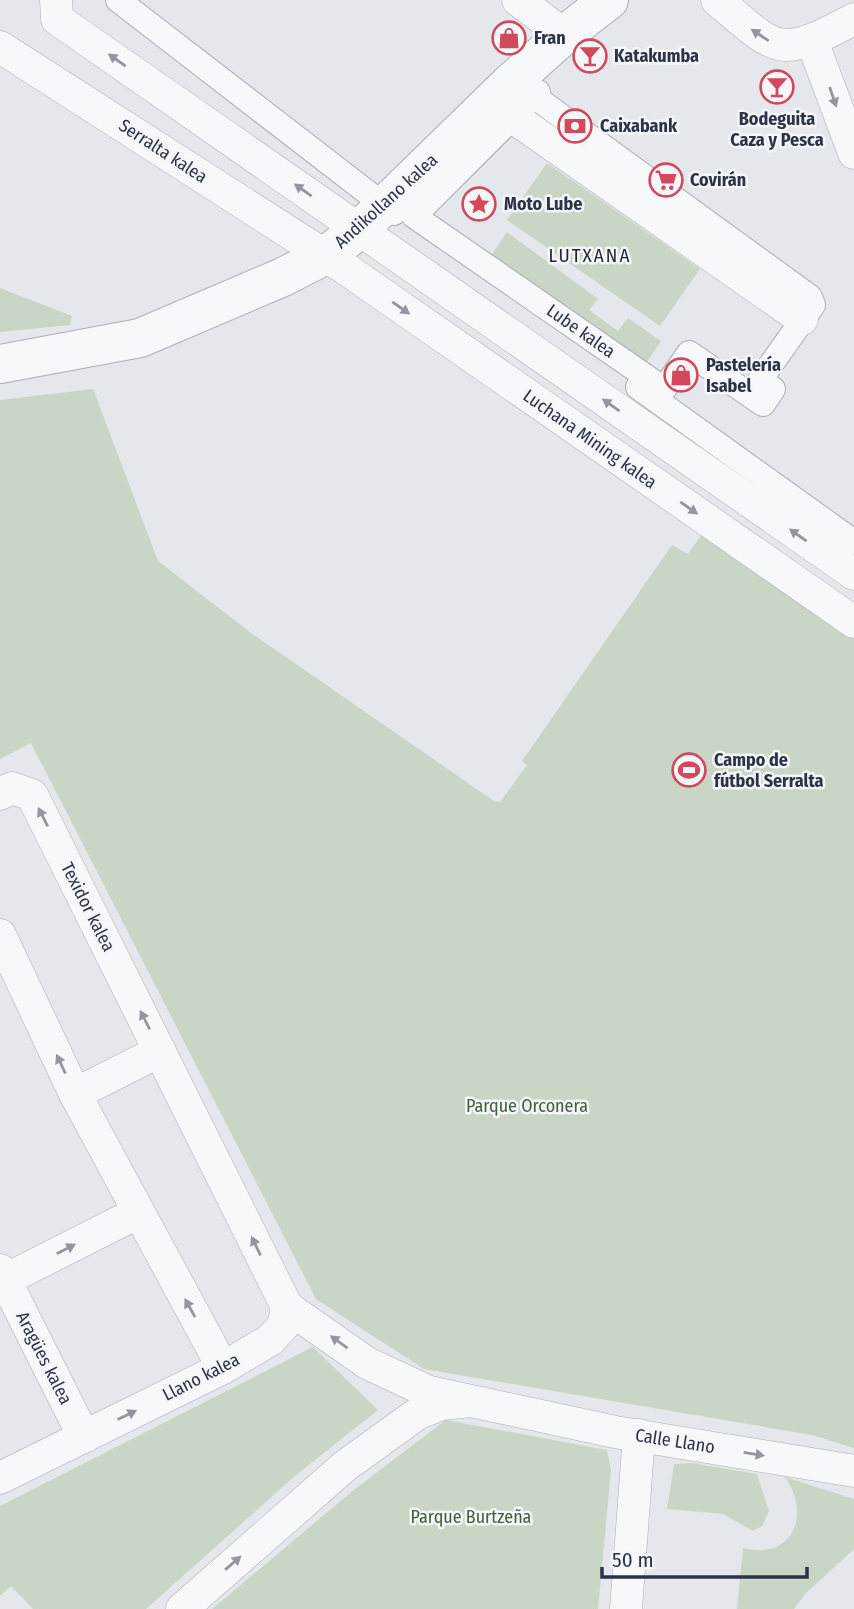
<svg xmlns="http://www.w3.org/2000/svg" width="854" height="1609" font-family="'Fira Sans Condensed',sans-serif">
<style>
.green{fill:#c9d6c5}
.lines{fill:none;stroke-linecap:round;stroke-linejoin:round}
.pedestrian-casing{stroke:#a9aeb7;stroke-width:26}
.minor-casing{stroke:#a9aeb7;stroke-width:33}
.tertiary-casing{stroke:#a9aeb7;stroke-width:40}
.pedestrian{stroke:#f7f8fa;stroke-width:24}
.minor{stroke:#f7f8fa;stroke-width:32}
.tertiary{stroke:#f7f8fa;stroke-width:38}
.oneway{fill:#9196a0}
.labels{text-anchor:middle;dominant-baseline:central;stroke-width:5;stroke-linejoin:round;paint-order:stroke}
.poi-label{font-size:18px;font-weight:bold;fill:#2b3445;stroke:#f4f6f9;text-anchor:start}
.street-label{font-size:18px;fill:#2b3445;stroke:#f4f6f9}
.park-label{font-size:18px;fill:#3f6138;stroke:#f4f6f9}
.neighbourhood-label{font-size:19px;letter-spacing:2px;fill:#1d2536;stroke:#f4f6f9}
</style>
<rect width="100%" height="100%" fill="#e4e7ec"/>
<g class="green">
<polygon points="547,163 700,269 660,326 507,220"/>
<polygon points="507,232 598,299 589,310 618,331 628,318 661,341 640,372 485,264"/>
<polygon points="0,288 72,316 70,325 0,332"/>
<polygon points="93,389 158,561 251,633 494,801 500,802 527,765 522,761 672,545 688,554 703,533 854,636 854,1448 812,1435 424,1369 316,1299 31,743 0,759 0,400"/>
<polygon points="313,1347 378,1410 295,1476 146,1609 33,1609 11,1586 0,1596 0,1506"/>
<polygon points="446,1420 607,1450 611,1470 598,1609 212,1609 355,1489"/>
<polygon points="692,1463 757,1474 769,1511 762,1526 753,1531 723,1514 667,1509 674,1464"/>
<path d="M785 1477 854 1499V1549L805 1594 794 1609H737L743 1548C792 1561 812 1515 785 1477Z"/>
</g>
<g class="lines">
<defs>
<g id="pedestrian">
<polyline points="118,0 394,213"/>
<polygon points="538,92 539,100 810,297 813,305 760,380 773,389 763,404 689,353 664,389 414,216"/>
<polyline points="638,387 854,542"/>
</g>
<g id="minor">
<polyline points="56,0 57,19 854,574"/>
<polyline points="518,0 564,35"/>
<path d="M717 0C779 53 779 59 854 19"/>
<polyline points="812,41 854,153"/>
<polyline points="0,47 346,269 854,622"/>
<polyline points="491,102 802,319"/>
<polyline points="0,794 12,788 32,795 287,1307"/>
<polyline points="0,935 75,1094 223,1368"/>
<polyline points="75,1094 160,1051"/>
<polyline points="0,1270 84,1437"/>
<polyline points="5,1280 137,1213"/>
<polyline points="287,1307 367,1363 429,1392 615,1432 854,1471"/>
<polyline points="0,1478 223,1368 270,1340 284,1325 287,1307"/>
<polyline points="182,1609 345,1466 417,1414 442,1404 462,1402"/>
<polyline points="626,1609 639,1435"/>
</g>
<polyline id="tertiary" points="0,364 140,338 283,277 326,255 359,230 508,85 564,35 609,0"/>
</defs>
<use href="#pedestrian" class="pedestrian-casing"/>
<use href="#minor" class="minor-casing"/>
<use href="#tertiary" class="tertiary-casing"/>
<use href="#pedestrian" class="pedestrian"/>
<use href="#minor" class="minor"/>
<use href="#tertiary" class="tertiary"/>
</g>
<defs><path id="oneway-solid" d="M-6-.8H1V-3.2L6.5 0L1 3.2V.8H-6Z" transform="scale(1.75)"/></defs>
<g class="oneway">
<use href="#oneway-solid" transform="translate(760 35) rotate(-146)"/>
<use href="#oneway-solid" transform="translate(117 60) rotate(-145)"/>
<use href="#oneway-solid" transform="translate(833 97) rotate(71)"/>
<use href="#oneway-solid" transform="translate(303 190) rotate(-145)"/>
<use href="#oneway-solid" transform="translate(401 308) rotate(35)"/>
<use href="#oneway-solid" transform="translate(611 405) rotate(-145)"/>
<use href="#oneway-solid" transform="translate(689 508) rotate(35)"/>
<use href="#oneway-solid" transform="translate(798 535) rotate(-145)"/>
<use href="#oneway-solid" transform="translate(43 817) rotate(-117)"/>
<use href="#oneway-solid" transform="translate(145 1020) rotate(-117)"/>
<use href="#oneway-solid" transform="translate(61 1064) rotate(-115)"/>
<use href="#oneway-solid" transform="translate(256 1246) rotate(-116)"/>
<use href="#oneway-solid" transform="translate(66 1249) rotate(-27)"/>
<use href="#oneway-solid" transform="translate(190 1308) rotate(-119)"/>
<use href="#oneway-solid" transform="translate(339 1342) rotate(-144)"/>
<use href="#oneway-solid" transform="translate(127 1415) rotate(-26)"/>
<use href="#oneway-solid" transform="translate(754 1454) rotate(9)"/>
<use href="#oneway-solid" transform="translate(233 1563) rotate(-41)"/>
</g>
<defs>
<symbol id="shop-ring" viewBox="-11 -11 22 22"><circle r="9.5" fill="#f4f6f9" stroke="#d1495b" stroke-width="1.5"/><path d="M-5-2.5h2.3a2.7 3.5 0 0 1 5.4 0H5L5.5 6h-11ZM-1.5-2.5h3a1.5 2.3 0 0 0-3 0Z" fill="#d1495b"/></symbol>
<symbol id="bar-ring" viewBox="-11 -11 22 22"><circle r="9.5" fill="#f4f6f9" stroke="#d1495b" stroke-width="1.5"/><path d="M-6-5H6L.8 .8V4.5H3.5V6h-7V4.5H-.8V.8Z" fill="#d1495b"/></symbol>
<symbol id="bank-ring" viewBox="-11 -11 22 22"><circle r="9.5" fill="#f4f6f9" stroke="#d1495b" stroke-width="1.5"/><path d="M-6-4H6V4H-6ZM0-2.3a2.3 2.3 0 1 0 0 4.6a2.3 2.3 0 1 0 0-4.6Z" fill="#d1495b"/></symbol>
<symbol id="supermarket-ring" viewBox="-11 -11 22 22"><circle r="9.5" fill="#f4f6f9" stroke="#d1495b" stroke-width="1.5"/><path d="M-6-5.5h2.5l.6 2H6L4.5 2H-2.5L-4.4-4H-6ZM-1.5 3.2a1.3 1.3 0 1 0 .1 0ZM3 3.2a1.3 1.3 0 1 0 .1 0Z" fill="#d1495b"/></symbol>
<symbol id="sight-ring" viewBox="-11 -11 22 22"><circle r="9.5" fill="#f4f6f9" stroke="#d1495b" stroke-width="1.5"/><path d="M0-6L1.8-2.2L6-1.7L2.9 1.2L3.7 5.4L0 3.3L-3.7 5.4L-2.9 1.2L-6-1.7L-1.8-2.2Z" fill="#d1495b"/></symbol>
<symbol id="stadium-ring" viewBox="-11 -11 22 22"><circle r="9.5" fill="#f4f6f9" stroke="#d1495b" stroke-width="1.5"/><path d="M0-5a6.5 5 0 1 0 0 10a6.5 5 0 1 0 0-10ZM-3.5-1.8h7v3.6h-7Z" fill="#d1495b"/></symbol>
</defs>
<g fill-rule="evenodd">
<use href="#shop-ring" x="490" y="19" width="38" height="38"/>
<use href="#bar-ring" x="571" y="37" width="38" height="38"/>
<use href="#bar-ring" x="758" y="68" width="38" height="38"/>
<use href="#bank-ring" x="556" y="107" width="38" height="38"/>
<use href="#supermarket-ring" x="647" y="161" width="38" height="38"/>
<use href="#sight-ring" x="460" y="185" width="38" height="38"/>
<use href="#shop-ring" x="662" y="356" width="38" height="38"/>
<use href="#stadium-ring" x="670" y="751" width="38" height="38"/>
</g>
<g class="labels">
<g class="poi-label">
<text x="534" y="38">Fran</text>
<text x="614" y="56">Katakumba</text>
<text x="777" y="119" text-anchor="middle">Bodeguita<tspan x="777" dy="21">Caza y Pesca</tspan></text>
<text x="600" y="126">Caixabank</text>
<text x="690" y="180">Covirán</text>
<text x="504" y="204">Moto Lube</text>
<text x="706" y="365">Pastelería<tspan x="706" dy="21">Isabel</tspan></text>
<text x="714" y="760">Campo de<tspan x="714" dy="21">fútbol Serralta</tspan></text>
</g>
<g class="street-label">
<text transform="translate(163 151) rotate(33)">Serralta kalea</text>
<text transform="translate(386 201) rotate(-42)">Andikollano kalea</text>
<text transform="translate(581 331) rotate(35)">Lube kalea</text>
<text transform="translate(590 439) rotate(35)">Luchana Mining kalea</text>
<text transform="translate(88 907) rotate(63)">Texidor kalea</text>
<text transform="translate(44 1358) rotate(63)">Aragües kalea</text>
<text transform="translate(201 1377) rotate(-27)">Llano kalea</text>
<text transform="translate(675 1441) rotate(9)">Calle Llano</text>
</g>
<g class="park-label">
<text x="527" y="1106">Parque Orconera</text>
<text x="471" y="1517">Parque Burtzeña</text>
</g>
<g class="neighbourhood-label">
<text x="590" y="255">LUTXANA</text>
</g>
</g>
<path d="M602 1567v10h205v-10" fill="none" stroke="#2b3445" stroke-width="3.5"/>
<text x="612" y="1567" font-size="21" fill="#2b3445" stroke="#f4f6f9" stroke-width="5" paint-order="stroke">50 m</text>
</svg>
